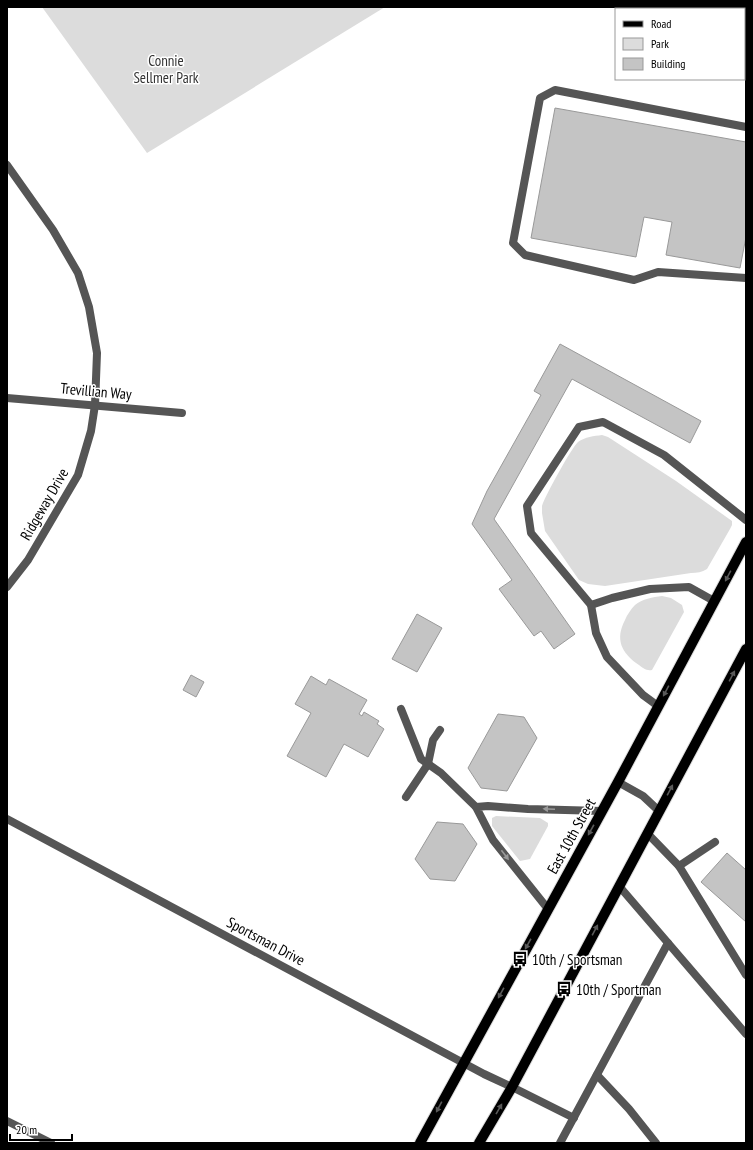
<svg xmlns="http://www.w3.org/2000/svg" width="753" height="1150" font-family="'PT Sans Narrow',sans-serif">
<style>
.green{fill:#dcdcdc}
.building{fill:#c4c4c4;stroke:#999}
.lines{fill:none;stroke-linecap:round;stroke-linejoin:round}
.primary-casing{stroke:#dbdbdb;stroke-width:12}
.lane{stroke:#555;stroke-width:8}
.street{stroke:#555;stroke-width:8}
.primary{stroke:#000;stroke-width:10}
.oneway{fill:#595959}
.oneway2{fill:#999}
.labels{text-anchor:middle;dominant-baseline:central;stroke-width:3;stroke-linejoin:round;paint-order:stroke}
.park-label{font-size:15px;fill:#333;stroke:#fff}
.street-label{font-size:15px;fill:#000;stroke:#fff}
.poi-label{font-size:15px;fill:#000;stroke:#fff;text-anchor:start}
</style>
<rect width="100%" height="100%" fill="#fff"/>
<g class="green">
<polygon points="42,7 385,7 147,153"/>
<path d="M602 435 608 437 676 481 732 521V525L730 529 707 569C702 572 697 573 691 573L605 586 588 584 579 580 545 531 542 513V506C545 496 572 447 578 442 585 437 594 436 602 435Z"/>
<path d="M662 596 671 598 682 605 684 612 652 670C646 671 643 668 639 665 621 653 615 639 625 620 627 615 631 609 635 605 642 599 653 597 662 596Z"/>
<polygon points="496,816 540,818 548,823 548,826 530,859 520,861 492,826 492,818"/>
</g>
<g class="building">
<polygon points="555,108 746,142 746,237 740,268 666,255 672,222 644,217 636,257 531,238"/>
<polygon points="560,344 701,421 690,443 572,379 494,519 575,634 554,649 541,631 534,636 499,589 512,580 472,524 487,491 541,395 534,391"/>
<polygon points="417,614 442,628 417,672 392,659"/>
<polygon points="191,675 204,682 196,697 183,690"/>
<polygon points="311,676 326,685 329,679 367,700 359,714 362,716 364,712 379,721 377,724 384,729 368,757 344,744 326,777 287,756 311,713 295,704"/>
<polygon points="498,714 524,717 537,738 507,791 481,788 468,768"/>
<polygon points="437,822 463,824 477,844 455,881 430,879 415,859"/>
<polygon points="727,853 746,870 746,922 701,882"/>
</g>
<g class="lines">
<defs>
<g id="primary">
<polyline points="420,1143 618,782 746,542"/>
<polyline points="479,1143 512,1087 746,649"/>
</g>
</defs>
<use href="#primary" class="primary-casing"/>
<g class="lane">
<polyline points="746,127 555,90 540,98 513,243 525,255 634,280 658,272 746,278"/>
<polyline points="591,605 612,598 650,589 689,587 714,601"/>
<polyline points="658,706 643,695 607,657 596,633 591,605 531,533 527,506 579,427 603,422 664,455 746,520"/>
<polyline points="401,709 421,759 441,773 476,807"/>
<polyline points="618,782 643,796 659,811"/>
<polyline points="406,797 428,764 433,740 440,730"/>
<polyline points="647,833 679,866 746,975"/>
<polyline points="679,866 715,842"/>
<polyline points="548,909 493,840 476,807 488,806 528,809 602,811"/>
<polyline points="668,943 746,1034"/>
<polyline points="597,1075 629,1109 656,1143"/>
<polyline points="512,1087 574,1118"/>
<polyline points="560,1143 668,943 619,886"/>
</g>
<g class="street">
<polyline points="7,165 53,230 78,273 89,307 97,353 95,405 91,431 78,475 28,560 7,587"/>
<polyline points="7,398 182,413"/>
<polyline points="7,819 484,1074 512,1087"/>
<polyline points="7,1121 51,1143"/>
</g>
<use href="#primary" class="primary"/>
</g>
<defs><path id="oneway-solid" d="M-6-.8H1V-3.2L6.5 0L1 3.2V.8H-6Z"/></defs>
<g class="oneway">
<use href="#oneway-solid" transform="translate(728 576) rotate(118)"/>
<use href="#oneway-solid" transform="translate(732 676) rotate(-62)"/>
<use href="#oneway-solid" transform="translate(666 691) rotate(118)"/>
<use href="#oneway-solid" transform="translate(670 790) rotate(-62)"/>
<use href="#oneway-solid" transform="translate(591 830) rotate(119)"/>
<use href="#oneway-solid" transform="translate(595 930) rotate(-62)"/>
<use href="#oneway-solid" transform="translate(528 944) rotate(119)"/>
<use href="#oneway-solid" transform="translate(501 993) rotate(119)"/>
<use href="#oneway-solid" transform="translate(439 1107) rotate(118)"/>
<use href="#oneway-solid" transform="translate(499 1109) rotate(-60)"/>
</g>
<g class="oneway2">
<use href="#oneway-solid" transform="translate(549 809) rotate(-178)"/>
<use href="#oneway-solid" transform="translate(505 855) rotate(53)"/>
</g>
<defs>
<symbol id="bus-bare" viewBox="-9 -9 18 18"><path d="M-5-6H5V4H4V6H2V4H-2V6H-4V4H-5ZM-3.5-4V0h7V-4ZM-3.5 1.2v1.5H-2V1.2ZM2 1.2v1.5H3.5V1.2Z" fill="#000" stroke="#fff" stroke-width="2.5" paint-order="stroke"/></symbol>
</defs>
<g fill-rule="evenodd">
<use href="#bus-bare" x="509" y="948" width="22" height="22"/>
<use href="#bus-bare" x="553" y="978" width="22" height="22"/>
</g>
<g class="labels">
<g class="park-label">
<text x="166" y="60">Connie<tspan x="166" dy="17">Sellmer Park</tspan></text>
</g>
<g class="street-label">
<text transform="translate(96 391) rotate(5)">Trevillian Way</text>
<text transform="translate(44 504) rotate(-60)">Ridgeway Drive</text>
<text transform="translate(571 836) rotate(-61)">East 10th Street</text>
<text transform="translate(266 941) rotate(28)">Sportsman Drive</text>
</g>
<g class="poi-label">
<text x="532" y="959">10th / Sportsman</text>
<text x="576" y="989">10th / Sportman</text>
</g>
</g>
<rect width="753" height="1150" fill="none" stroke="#000000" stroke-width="16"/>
<rect x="615" y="8" width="130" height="72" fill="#ffffff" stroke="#999999"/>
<rect x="623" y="21" width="20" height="6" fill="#000000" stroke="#999999"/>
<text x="651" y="28" font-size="12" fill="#000000">Road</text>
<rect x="623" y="38" width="20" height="12" fill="#dcdcdc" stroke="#999999"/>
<text x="651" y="48" font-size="12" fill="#000000">Park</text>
<rect x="623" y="58" width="20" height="12" fill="#c4c4c4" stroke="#999999"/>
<text x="651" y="68" font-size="12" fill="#000000">Building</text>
<path d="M10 1134v6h62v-6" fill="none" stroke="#000000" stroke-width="2"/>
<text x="16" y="1134" font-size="12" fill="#000000" stroke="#ffffff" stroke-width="3" paint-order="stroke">20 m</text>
</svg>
